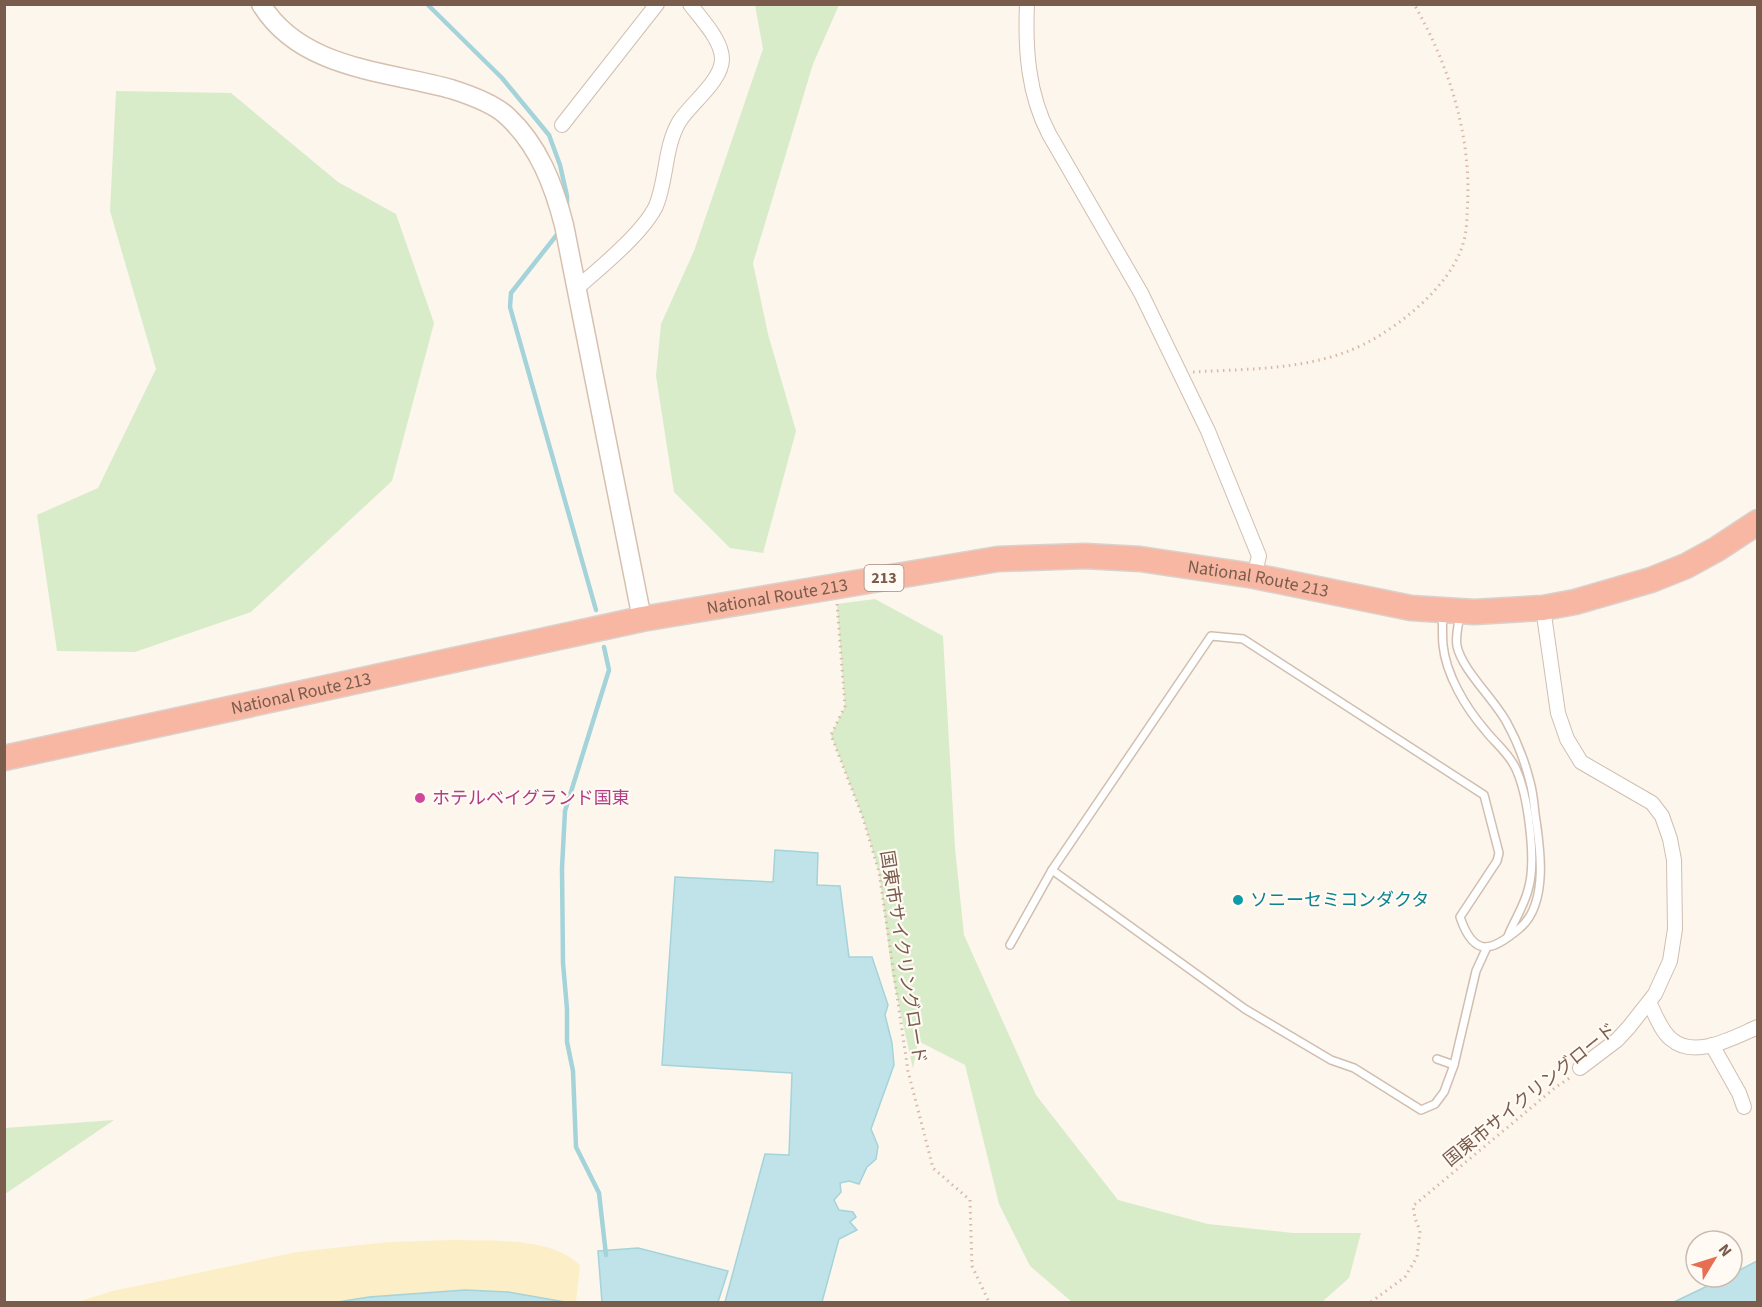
<svg xmlns="http://www.w3.org/2000/svg" width="1762" height="1307" font-family="'Source Sans 3','Noto Sans JP',sans-serif">
<style>
.green{fill:#d8ecc9}
.sand{fill:#fcefc7}
.water{fill:#bfe3e8;stroke:#a5d3da;stroke-width:1.5}
.lines{fill:none;stroke-linecap:round;stroke-linejoin:round}
.stream{stroke:#a5d3da;stroke-width:4.5}
.lane-casing{stroke:#d1beb0;stroke-width:10}
.street-casing{stroke:#d1beb0;stroke-width:16}
.secondary-casing{stroke:#d6c0b0;stroke-width:21}
.highway-casing{stroke:#dad1cd;stroke-width:27}
.path{stroke:#d9b8a5;stroke-width:3;stroke-dasharray:1.5 4.5;stroke-linecap:butt}
.lane{stroke:#fff;stroke-width:7}
.street{stroke:#fff;stroke-width:14}
.secondary{stroke:#fff;stroke-width:18}
.highway{stroke:#f7b7a3;stroke-width:24}
.hotel-dot{fill:#d1479c;stroke:#fffaf3;stroke-width:2}
.culture-dot{fill:#0f9aa8;stroke:#fffaf3;stroke-width:2}
.labels{text-anchor:middle;dominant-baseline:central;stroke-width:4.5;stroke-linejoin:round;paint-order:stroke}
.shield{fill:#fffaf3;stroke:#a28b7f;stroke-width:1.5}
.shield-label{font-size:16px;font-weight:bold;fill:#7a5c4d}
.street-label{font-size:18px;fill:#7a5c4d;stroke:#fffaf3}
.hotel-label{font-size:18px;fill:#b23c85;stroke:#fffaf3;text-anchor:start}
.culture-label{font-size:18px;fill:#0d838f;stroke:#fffaf3;text-anchor:start}
</style>
<rect width="100%" height="100%" fill="#fdf6ec"/>
<g class="green">
<polygon points="755,5 839,5 813,64 753,263 768,334 796,431 763,553 730,548 674,492 656,376 661,324 694,251 763,49"/>
<polygon points="116,91 231,93 338,182 396,214 434,323 392,481 251,612 135,652 57,651 37,515 98,488 156,369 110,211"/>
<polygon points="875,599 943,636 955,848 964,935 1036,1095 1118,1200 1208,1224 1293,1233 1361,1233 1349,1278 1322,1302 1072,1302 1030,1266 999,1204 965,1065 918,1041 913,1069 892,974 879,872 863,818 831,735 845,706 837,604"/>
<polygon points="114,1120 5,1194 5,1128"/>
</g>
<path class="sand" d="M454 1240C493 1241 551 1237 580 1265L576 1302H77L113 1291 297 1252 388 1242Z"/>
<g class="water">
<polygon points="775,850 818,853 817,885 840,886 849,957 872,957 888,1005 885,1015 892,1043 894,1065 871,1129 878,1146 876,1159 867,1167 859,1184 849,1181 840,1183 841,1192 834,1200 839,1210 853,1212 856,1217 850,1222 857,1230 839,1239 822,1302 725,1302 765,1154 789,1155 792,1073 662,1065 675,877 773,882"/>
<polygon points="638,1248 728,1271 718,1302 602,1302 598,1251"/>
<polygon points="1757,1261 1757,1302 1674,1302 1726,1277 1732,1277 1732,1274"/>
<polygon points="465,1290 508,1292 565,1302 338,1302 369,1297"/>
</g>
<g class="lines">
<g class="stream">
<polyline points="427,4 502,78 549,135 560,165 567,196 567,208"/>
<polyline points="559,232 511,293 510,307 596,610"/>
<polyline points="604,647 609,670 565,811 562,868 563,963 567,1009 567,1042 573,1071 576,1147 599,1193 606,1255"/>
</g>
<defs>
<g id="lane">
<path d="M1442 613C1443 624 1442 634 1443 645 1446 675 1466 708 1485 730 1495 743 1509 753 1516 769 1528 795 1537 862 1528 890 1524 906 1514 921 1508 936"/>
<polyline points="1052,870 1245,1009 1331,1060 1354,1068 1421,1110 1435,1104 1444,1092 1454,1065"/>
<path d="M1010 945 1052 870 1211 636 1243 639 1484 795 1499 853 1497 861 1460 917C1474 958 1491 952 1520 928 1549 903 1540 846 1535 814 1534 804 1533 792 1530 782 1525 762 1517 741 1507 723 1495 700 1462 670 1457 646 1455 636 1459 623 1460 614"/>
<polyline points="1437,1059 1454,1065 1476,971 1487,947"/>
</g>
<g id="street">
<path d="M1027 4C1025 49 1028 94 1049 134L1141 293 1208 431 1259 556 1254 576"/>
<polyline points="562,125 657,4"/>
<path d="M577 288C600 268 643 233 656 206 667 180 664 148 679 122 690 104 722 81 722 59 722 40 701 19 690 4"/>
<polyline points="1543,608 1558,713 1567,739 1581,762 1652,803 1662,816 1670,839 1674,860 1675,929 1670,961 1655,994 1629,1027 1617,1040 1580,1068"/>
<path d="M1649 1002C1655 1014 1661 1031 1671 1039 1695 1060 1734 1037 1758 1027"/>
<polyline points="1712,1045 1739,1093 1744,1107"/>
</g>
<path id="secondary" d="M261 4C300 69 386 71 451 89 470 95 495 104 508 117 539 146 554 186 564 225L642 619"/>
<g id="highway">
<path id="s1" d="M4 758 642 619 998 559 1085 556 1140 559 1254 576 1411 608 1474 612 1543 608 1575 602 1651 580 1686 566 1717 549 1758 522"/>
</g>
</defs>
<use href="#lane" class="lane-casing"/>
<use href="#street" class="street-casing"/>
<use href="#secondary" class="secondary-casing"/>
<use href="#highway" class="highway-casing"/>
<g class="path">
<path d="M1193 372C1244 369 1298 370 1346 352 1388 337 1450 289 1463 244 1466 235 1467 223 1467 213 1473 140 1450 67 1414 4"/>
<polyline points="837,604 845,706 831,735 863,818 879,872 908,1071 933,1168 970,1200 972,1266 989,1302"/>
<polyline points="1371,1302 1405,1277 1417,1257 1420,1231 1415,1218 1413,1206 1556,1087 1571,1077"/>
</g>
<use href="#lane" class="lane"/>
<use href="#street" class="street"/>
<use href="#secondary" class="secondary"/>
<use href="#highway" class="highway"/>
</g>
<circle class="hotel-dot" cx="420" cy="798" r="6"/>
<circle class="culture-dot" cx="1238" cy="900" r="6"/>
<g class="labels">
<rect class="shield" x="864.5" y="565" width="39" height="26" rx="4.5"/>
<g class="shield-label">
<text x="884" y="578">213</text>
</g>
<g class="street-label">
<text stroke="none"><textPath href="#s1" startOffset="1276">National Route 213</textPath></text>
<text stroke="none"><textPath href="#s1" startOffset="790">National Route 213</textPath></text>
<text stroke="none"><textPath href="#s1" startOffset="304">National Route 213</textPath></text>
<text transform="translate(903 957) rotate(81)">国東市サイクリングロード</text>
<text transform="translate(1530 1095) rotate(-39)">国東市サイクリングロード</text>
</g>
<g class="hotel-label">
<text x="432" y="798">ホテルベイグランド国東</text>
</g>
<g class="culture-label">
<text x="1250" y="900">ソニーセミコンダクタ</text>
</g>
</g>
<rect width="1762" height="1307" fill="none" stroke="#7a5c4d" stroke-width="12"/>
<g transform="translate(1714 1259) rotate(52)"><circle r="28" fill="#fffaf3" stroke="#cabbb1" stroke-width="1.5"/>
<path d="M0-4.5L10 22L0 15L-10 22Z" fill="#e76f51"/>
<text y="-9" font-size="16" font-weight="bold" text-anchor="middle" fill="#7a5c4d">N</text>
</g>
</svg>
